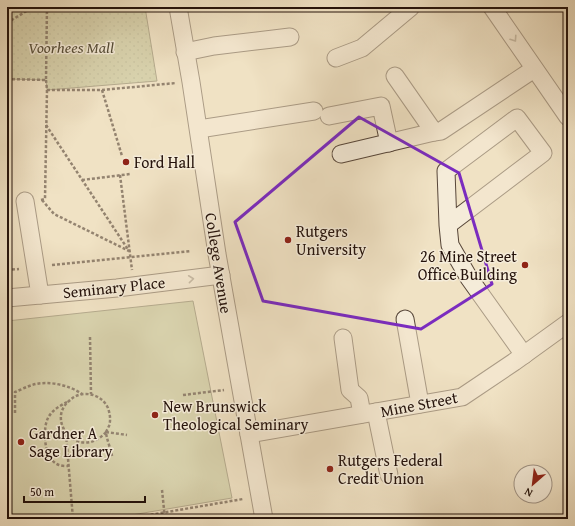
<svg xmlns="http://www.w3.org/2000/svg" width="575" height="526" font-family="'Gentium Book Plus',serif">
<style>
.grass{fill:#bcc292;stroke:#706a4e}
.park{fill:url(#park-dots);stroke:#706a4e}
.lines{fill:none;stroke-linecap:round;stroke-linejoin:round}
.minor-casing{stroke:#574639;stroke-width:19}
.path{stroke:#24120b;stroke-width:2.5;stroke-dasharray:3 2;stroke-linecap:butt}
.minor{stroke:#f5ecd9;stroke-width:17}
.oneway{stroke:#978a7c}
.marked{fill:none;stroke:#7b2cbf;stroke-width:3;stroke-linejoin:round}
.poi-dot{fill:#8f2418;stroke:#f5ecd9;stroke-width:1.5}
.labels{text-anchor:middle;dominant-baseline:central;stroke-width:3;stroke-linejoin:round;paint-order:stroke}
.park-label{font-size:16px;font-style:italic;fill:#59503a;stroke:#f5ecd9}
.poi-label{font-size:16px;fill:#24120b;stroke:#f5ecd9;text-anchor:start}
.street-label{font-size:16px;fill:#24120b;stroke:#f5ecd9}
</style>
<defs>
<pattern id="park-dots" width="8" height="8" patternUnits="userSpaceOnUse"><rect width="8" height="8" fill="#bcc292"/><path d="M2 2h.1M6 6h.1" fill="none" stroke="#a1a67d" stroke-width="1.8" stroke-linecap="round"/></pattern>
</defs>
<rect width="100%" height="100%" fill="#f0e2c4"/>
<filter id="stains"><feTurbulence type="fractalNoise" baseFrequency=".005" numOctaves="4"/><feColorMatrix values="0 0 0 0 .2 0 0 0 0 .09 0 0 0 0 .02 0 0 0 .5 -.17"/></filter>
<radialGradient id="worn" r=".72"><stop offset=".6" stop-color="#630" stop-opacity="0"/><stop offset="1" stop-color="#630" stop-opacity=".3"/></radialGradient>
<polygon class="grass" points="193,301 232,498 108,519 7,519 7,321"/>
<polygon class="park" points="7,7 145,7 157,81 47,90 46,80 7,79"/>
<g class="lines">
<defs>
<g id="minor">
<polyline points="178,7 191,82 217,254 264,519"/>
<polyline points="492,7 568,117"/>
<polyline points="185,52 214,46 290,37"/>
<polyline points="336,58 362,48 411,7"/>
<polyline points="395,76 434,132 441,131 534,69"/>
<polyline points="329,116 381,106 389,143"/>
<polyline points="199,129 314,111"/>
<polyline points="341,154 434,132"/>
<polyline points="25,201 40,295"/>
<polyline points="448,225 543,153 517,118 446,171 448,225 450,245 469,278 524,355"/>
<polyline points="7,298 117,288 221,275"/>
<polyline points="405,319 420,404"/>
<polyline points="343,338 350,390 359,398 362,414"/>
<polyline points="376,412 389,475"/>
<polyline points="249,434 462,397 514,362 568,323"/>
</g>
</defs>
<use href="#minor" class="minor-casing"/>
<g class="path">
<polyline points="7,23 33,7"/>
<polyline points="7,79 46,80 47,7"/>
<polyline points="46,80 47,90 102,90 176,83"/>
<polyline points="102,90 122,156"/>
<polyline points="46,125 129,251"/>
<polyline points="120,175 132,270"/>
<polyline points="82,180 130,174"/>
<polyline points="41,200 45,199 47,90"/>
<polyline points="42,200 54,214 129,251"/>
<polyline points="52,265 191,251"/>
<polyline points="7,270 19,269"/>
<polyline points="90,337 91,394"/>
<polyline points="183,395 224,390"/>
<path d="M67 402C60 406 52 410 48 418 42 430 44 460 59 465 62 466 66 466 68 466"/>
<path d="M15 413V392C20 390 26 387 32 385 48 380 69 385 82 394"/>
<path d="M106 432C79 462 45 421 69 401 74 396 79 394 86 394 95 394 104 399 108 408 110 414 111 420 109 426 108 428 107 430 106 432 106 437 111 450 112 456"/>
<polyline points="106,432 127,435"/>
<polyline points="66,434 73,519"/>
<polyline points="162,490 165,519"/>
<polyline points="126,519 243,499"/>
</g>
<use href="#minor" class="minor"/>
</g>
<defs><path id="oneway-chevron" d="M-2-3.5L2.5 0L-2 3.5" fill="none" stroke-width="1.6" stroke-linecap="round" stroke-linejoin="round"/></defs>
<g class="oneway">
<use href="#oneway-chevron" transform="translate(514 39) rotate(56)"/>
<use href="#oneway-chevron" transform="translate(191 279) rotate(-6)"/>
</g>
<path d="M0 0H575V526H0ZM359 117 459 173 492 284 421 329 263 301 235 222Z" fill="#f0e2c4" fill-opacity=".55" fill-rule="evenodd"/>
<path class="marked" d="M359 117 459 173 492 284 421 329 263 301 235 222Z"/>
<g class="poi-dot">
<circle cx="126" cy="162" r="4"/>
<circle cx="288" cy="240" r="4"/>
<circle cx="525" cy="265" r="4"/>
<circle cx="155" cy="415" r="4"/>
<circle cx="21" cy="442" r="4"/>
<circle cx="330" cy="469" r="4"/>
</g>
<g class="labels">
<g class="park-label">
<text x="71" y="47">Voorhees Mall</text>
</g>
<g class="poi-label">
<text x="134" y="162">Ford Hall</text>
<text x="296" y="231">Rutgers<tspan x="296" dy="18">University</tspan></text>
<text x="517" y="256" text-anchor="end">26 Mine Street<tspan x="517" dy="18">Office Building</tspan></text>
<text x="163" y="406">New Brunswick<tspan x="163" dy="18">Theological Seminary</tspan></text>
<text x="29" y="433">Gardner A<tspan x="29" dy="18">Sage Library</tspan></text>
<text x="338" y="460">Rutgers Federal<tspan x="338" dy="18">Credit Union</tspan></text>
</g>
<g class="street-label">
<text transform="translate(219 263) rotate(81)">College Avenue</text>
<text transform="translate(114 287) rotate(-6)">Seminary Place</text>
<text transform="translate(419 404) rotate(-11)">Mine Street</text>
</g>
</g>
<rect width="575" height="526" fill="none" stroke="#f0e2c4" stroke-width="24"/>
<rect x="8" y="8" width="559" height="510" fill="none" stroke="#24120b" stroke-width="2"/>
<rect x="12" y="12" width="551" height="502" fill="none" stroke="#24120b"/>
<g transform="translate(533 484) rotate(208)"><circle r="19" fill="#f5ecd9" stroke="#a19587"/>
<path d="M0-3L7 15L0 10L-7 15Z" fill="#8f2418"/>
<text y="-6" font-size="11" font-weight="bold" text-anchor="middle" fill="#24120b">N</text>
</g>
<path d="M24 496v6h121v-6" fill="none" stroke="#24120b" stroke-width="2"/>
<text x="30" y="496" font-size="12" fill="#24120b" stroke="#f5ecd9" stroke-width="3" paint-order="stroke">50 m</text>
<rect width="100%" height="100%" filter="url(#stains)"/>
<rect width="100%" height="100%" fill="url(#worn)"/>
</svg>
